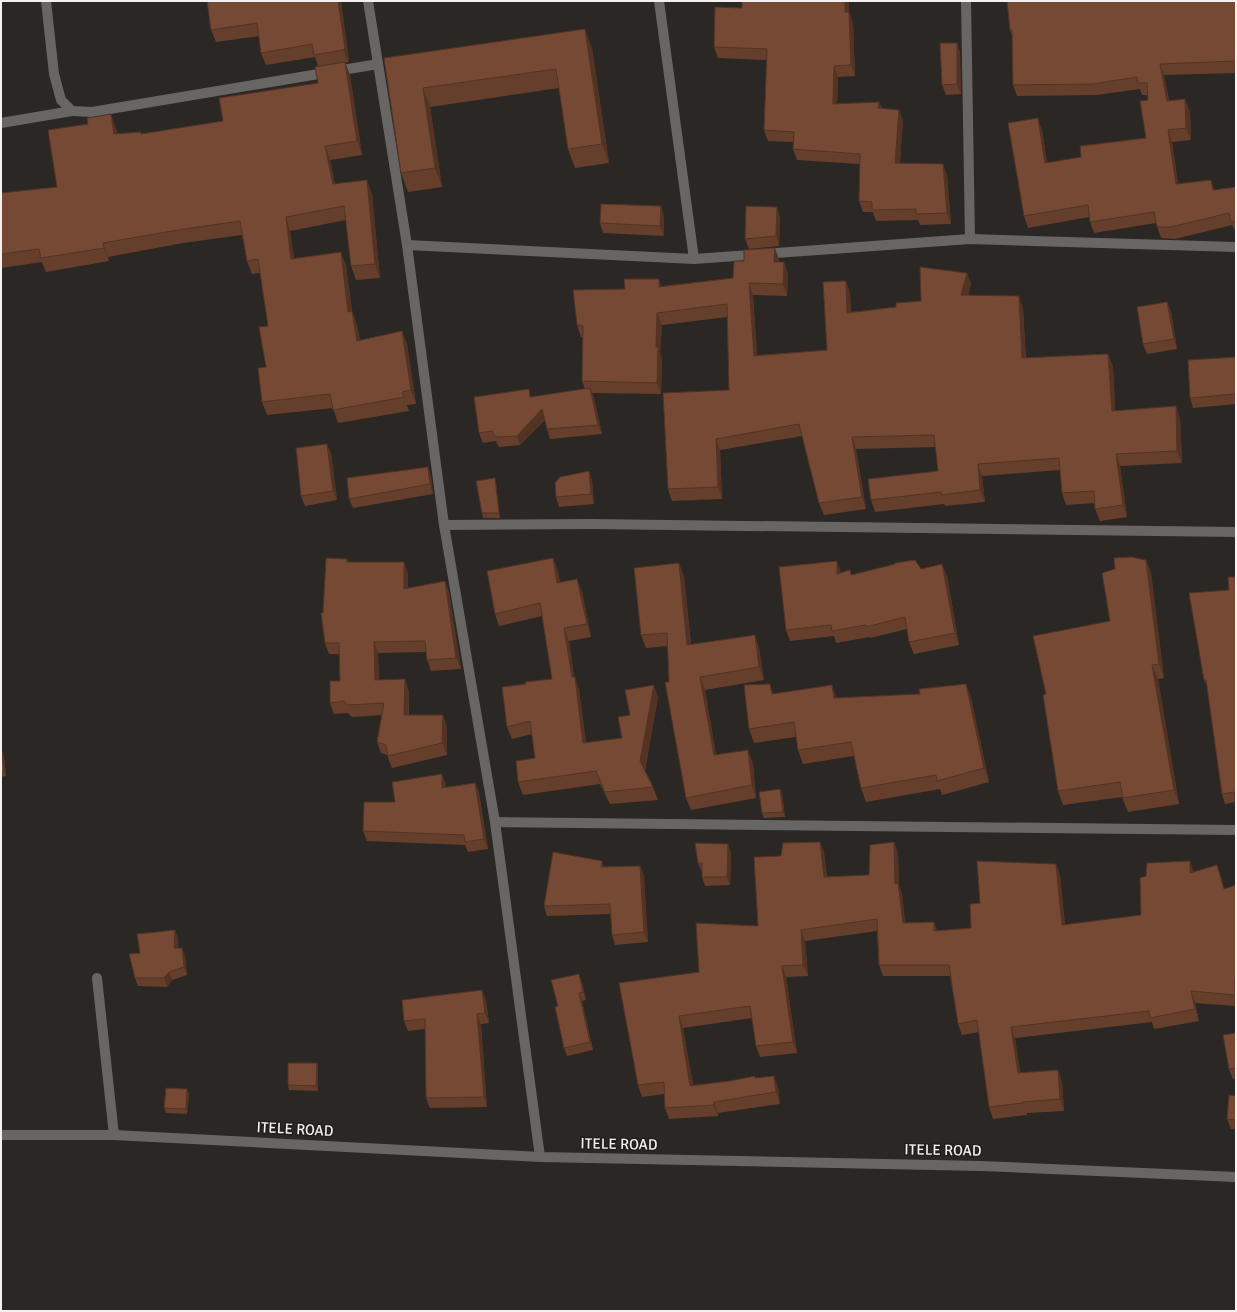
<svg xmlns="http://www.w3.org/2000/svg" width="1237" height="1312" font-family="Signika,sans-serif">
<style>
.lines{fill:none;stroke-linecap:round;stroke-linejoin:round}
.minor{stroke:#686665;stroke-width:10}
.wall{fill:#653f2c}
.shaded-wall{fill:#523324}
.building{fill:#754933;stroke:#523324}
.labels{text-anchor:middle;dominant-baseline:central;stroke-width:3;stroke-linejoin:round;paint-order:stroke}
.street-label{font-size:15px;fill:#f4f1f0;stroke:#211e1c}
</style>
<rect width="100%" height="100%" fill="#2b2725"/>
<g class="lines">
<g class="minor">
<polyline points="46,1 54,74 61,100 72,111 92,112 378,64"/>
<polyline points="368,1 407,245 444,525 495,822 540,1157"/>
<polyline points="659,1 694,259"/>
<polyline points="966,1 970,239"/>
<polyline points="1,123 72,111"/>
<polyline points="407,245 694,259 970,239 1236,247"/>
<polyline points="444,525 592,524 1236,532"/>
<polyline points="495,822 1236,830"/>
<polyline points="97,978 114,1135"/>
<polyline points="1,1135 114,1135 540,1157 981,1166 1236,1177"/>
</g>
</g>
<g class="wall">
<polygon points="207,1 341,1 349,61 348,62 345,63 350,75 362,155 330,160 335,184 372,194 380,278 356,280 351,266 346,220 290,231 294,258 346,265 352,311 357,325 360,340 402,331 407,344 416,404 407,405 409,411 338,423 333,408 267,415 262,402 266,367 268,326 260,273 252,274 247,261 242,235 183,243 108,257 109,261 46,272 42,262 1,268 1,193 57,187 116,128 117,134 142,134 223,121 318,83 318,66 315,57 266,65 261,53 259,36 216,42 211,30"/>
<polygon points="742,1 849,1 849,12 853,23 855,76 838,77 837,104 879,102 882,108 903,120 900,163 947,175 951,224 920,225 918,220 876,221 873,212 863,212 859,201 860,164 797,160 793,149 794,142 768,141 764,130 767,60 718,58 714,47 742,8"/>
<polygon points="1236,1 1236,73 1164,75 1169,100 1190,111 1191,140 1172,142 1178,184 1215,190 1236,187 1236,233 1232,225 1175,239 1161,238 1156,223 1094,233 1090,222 1089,217 1028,228 1024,216 1042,130 1047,163 1081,157 1146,138 1148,100 1148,95 1142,95 1140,89 1096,95 1017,96 1013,85 1012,36 1010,30"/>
<polygon points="957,43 960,52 961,94 946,95 942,85"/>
<polygon points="592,48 609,163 575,168 568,149 559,88 430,107 442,187 408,192 401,173 384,58"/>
<polygon points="777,207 780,217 779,246 749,249 745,239"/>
<polygon points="664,216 664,236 603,233 600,223"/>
<polygon points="779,259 779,262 788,274 787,296 753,295 757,355 827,350 850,293 851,312 896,307 921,301 967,273 971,284 968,295 1023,308 1026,358 1113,366 1115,410 1180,418 1182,463 1120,466 1127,517 1100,521 1095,509 1095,503 1066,505 1062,493 1060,470 982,476 985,502 945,506 944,504 875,512 871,500 938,471 936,447 856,449 866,509 824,515 819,503 802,436 720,450 722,499 672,501 668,489 729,390 727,317 662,325 660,353 662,359 661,394 592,393 594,398 602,434 550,439 547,429 545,420 520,445 499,447 496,441 483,443 479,433 532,397 585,389 582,381 583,337 581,337 577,325 625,289 662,286 733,278 744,261"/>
<polygon points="1167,302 1171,312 1177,349 1147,354 1143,344"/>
<polygon points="1236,357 1236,404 1193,408 1190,398"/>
<polygon points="331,453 337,500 305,506 301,496"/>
<polygon points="428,467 431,477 433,494 353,508 349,499"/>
<polygon points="589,471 592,481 594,504 559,507 556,497"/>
<polygon points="495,478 496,483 500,518 483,518 482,513"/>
<polygon points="553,558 558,571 560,582 582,591 591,637 569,641 574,677 579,690 586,743 622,738 630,715 658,697 645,771 653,787 658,800 610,804 600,784 523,795 518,782 535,758 532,734 512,739 507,727 526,684 552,679 542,616 499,626 495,614"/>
<polygon points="347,559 348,562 408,574 408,588 445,581 449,593 461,669 431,671 427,660 426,652 378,653 379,680 409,691 409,715 447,726 447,755 392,768 387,755 381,753 377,742 382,715 352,717 348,713 334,714 330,703 340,681 339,654 329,654 325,643 323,613"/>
<polygon points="1146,560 1151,573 1164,678 1158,679 1179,804 1128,812 1122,797 1063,805 1058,791 1046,694 1110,621"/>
<polygon points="921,569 947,576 959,645 914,654 909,642 907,629 870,638 870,637 836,643 834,636 790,641 786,630 841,573 850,570 852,575"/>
<polygon points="684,576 691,644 759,648 764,680 705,690 716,755 753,763 756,798 691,810 686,798 669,682 668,646 646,648 641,635"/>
<polygon points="1236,577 1235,802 1225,804 1222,794 1207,687 1204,680 1229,590"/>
<polygon points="966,684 971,698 989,782 942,795 940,789 866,802 861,788 854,756 803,764 798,750 796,737 754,743 749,729 774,694 837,698 920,694"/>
<polygon points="1,751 4,756 6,776 1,777"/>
<polygon points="475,783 479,793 488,849 468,852 465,845 367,841 363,831 395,802 446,784 446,787"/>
<polygon points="782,794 785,817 764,818 762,813"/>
<polygon points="820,842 824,853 827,877 869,875 894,842 898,854 899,886 902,895 905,923 934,922 937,931 971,928 980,903 1056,864 1060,875 1065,925 1141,915 1194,872 1221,877 1224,889 1236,885 1236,1006 1195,1003 1199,1021 1154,1029 1152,1022 1015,1038 1020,1073 1058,1070 1062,1082 1064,1111 1027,1113 1027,1115 993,1119 989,1107 979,1032 962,1035 958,1024 950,976 883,976 879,965 877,931 805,941 808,976 786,977 797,1053 760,1057 756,1046 752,1018 683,1028 693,1085 756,1078 778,1087 780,1104 718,1113 718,1116 669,1119 665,1108 664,1094 642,1097 638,1085 699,972 758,926 781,856"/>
<polygon points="728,844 731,853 730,885 705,886 702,877 702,872 698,863"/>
<polygon points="640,866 644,876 648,942 615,945 612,935 611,914 547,916 544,906 604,867"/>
<polygon points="178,938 178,948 182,948 185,956 187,975 172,980 167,987 138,986 135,978 140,953"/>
<polygon points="582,982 586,1000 582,1001 593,1050 567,1056 564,1048 558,1006"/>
<polygon points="486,1000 489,1023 481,1024 487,1107 430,1108 426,1098 425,1029 408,1031 404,1021"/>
<polygon points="1236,1033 1236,1079 1233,1079 1229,1069"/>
<polygon points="317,1063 318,1068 318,1091 289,1090 288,1085"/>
<polygon points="187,1089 189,1094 187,1114 166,1113 164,1108"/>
<polygon points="1236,1096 1236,1129 1231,1129 1227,1119"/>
</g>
<g class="shaded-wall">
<polygon points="338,1 341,1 349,61 348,62 343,50"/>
<polygon points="845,1 849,1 849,12 853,23 855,76 851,65 845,12"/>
<polygon points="585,29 592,48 609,163 602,144"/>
<polygon points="957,43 960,52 961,94 957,84"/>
<polygon points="345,62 350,75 362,155 357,141"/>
<polygon points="1160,64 1164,75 1171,112 1167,101"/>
<polygon points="834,66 838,77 837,115 833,104"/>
<polygon points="423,88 430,107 442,187 435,168"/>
<polygon points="1185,99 1190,111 1191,140 1186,128"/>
<polygon points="879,102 883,113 878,108"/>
<polygon points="899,110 903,120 899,174 895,163"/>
<polygon points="111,114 116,128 119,148 114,134"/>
<polygon points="1038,118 1042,130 1049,175 1045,163"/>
<polygon points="1168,130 1172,142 1180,196 1176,184"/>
<polygon points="325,146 330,160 338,198 333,184"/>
<polygon points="943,164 947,175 951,224 947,213"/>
<polygon points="367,180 372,194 380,278 375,264"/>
<polygon points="1211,180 1215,191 1213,190"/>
<polygon points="661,206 664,216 664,236 660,226"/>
<polygon points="777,207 780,217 779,246 776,236"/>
<polygon points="286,217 290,231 296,272 291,259"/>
<polygon points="103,243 108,257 109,261 104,248"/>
<polygon points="775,248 779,259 779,274 774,262"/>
<polygon points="341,252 346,265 353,325 348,312"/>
<polygon points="784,262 788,274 787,296 783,284"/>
<polygon points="967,273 971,284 966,307 961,295"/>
<polygon points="659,279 663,291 659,287"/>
<polygon points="846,281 850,293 852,325 847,313"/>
<polygon points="749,283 753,295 758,367 754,356"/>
<polygon points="1019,296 1023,308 1026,370 1022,358"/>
<polygon points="1167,302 1171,312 1177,349 1174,339"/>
<polygon points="352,311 357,325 362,355 357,341"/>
<polygon points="657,313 662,325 660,353 662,359 661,394 657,383 656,347"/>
<polygon points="402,331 407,344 416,404 411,390"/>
<polygon points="1108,354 1113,366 1116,422 1112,411"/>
<polygon points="590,388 594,398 602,434 598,425"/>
<polygon points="1176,406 1180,418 1182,463 1177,451"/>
<polygon points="542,409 545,419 520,445 517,436"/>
<polygon points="852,437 856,449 866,509 862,497"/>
<polygon points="716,439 720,450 722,499 718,487"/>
<polygon points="327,444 331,453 337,500 333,491"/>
<polygon points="1116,454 1120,466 1127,517 1123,505"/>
<polygon points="978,464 982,476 985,502 980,490"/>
<polygon points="428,467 431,477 433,494 430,484"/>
<polygon points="589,471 592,481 594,504 591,494"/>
<polygon points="495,478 496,483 500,518 499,513"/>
<polygon points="553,558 558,571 562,595 557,583"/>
<polygon points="1146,560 1151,573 1164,678 1159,664"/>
<polygon points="837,561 841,572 837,574"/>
<polygon points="404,562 408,574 408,600 404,589"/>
<polygon points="679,563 684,576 692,658 687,645"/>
<polygon points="942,564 947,576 959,645 955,633"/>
<polygon points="577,579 582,591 591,637 587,624"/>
<polygon points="445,581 449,593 461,669 456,658"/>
<polygon points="564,628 569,641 576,688 575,677 579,690 588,756 583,743"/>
<polygon points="755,635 759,648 764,680 759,667"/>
<polygon points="374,642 378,653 379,691 375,680"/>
<polygon points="1152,665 1158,679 1179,804 1174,790"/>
<polygon points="700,677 705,690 718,768 714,755"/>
<polygon points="405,679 409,691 408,726 404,715"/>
<polygon points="770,684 775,698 772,694"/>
<polygon points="966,684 971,698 989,782 984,768"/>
<polygon points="654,685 658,697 644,773 640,761"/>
<polygon points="832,685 837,699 834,698"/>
<polygon points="443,715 447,726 447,755 442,743"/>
<polygon points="748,750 753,763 756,798 752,785"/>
<polygon points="2,751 4,756 6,776 4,771"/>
<polygon points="442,774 446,784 446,797 442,788"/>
<polygon points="475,783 479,793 488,849 484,839"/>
<polygon points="780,789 782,794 785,817 783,812"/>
<polygon points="820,842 824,853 828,888 824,877"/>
<polygon points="894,842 898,854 899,886 902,895 907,934 903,923 895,884"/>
<polygon points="728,844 731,853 730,885 727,877"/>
<polygon points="602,861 605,870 601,867"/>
<polygon points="1190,861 1194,872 1190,873"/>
<polygon points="1056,864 1060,875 1066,937 1062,925"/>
<polygon points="1217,865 1221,877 1228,900 1224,889"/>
<polygon points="640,866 644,876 648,942 644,932"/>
<polygon points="934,922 938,934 934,931"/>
<polygon points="175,930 178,938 177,957 174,948"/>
<polygon points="801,930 805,941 808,976 803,965"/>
<polygon points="182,948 185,956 187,975 184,967"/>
<polygon points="782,966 786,977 797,1053 793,1042"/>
<polygon points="169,972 172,980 167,987 164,978"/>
<polygon points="579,974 582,982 586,1000 583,992"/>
<polygon points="1235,978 1236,981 1236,998 1235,995"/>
<polygon points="482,990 486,1000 489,1023 485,1013"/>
<polygon points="1191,991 1195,1003 1199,1021 1195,1009"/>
<polygon points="579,993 582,1001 593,1050 590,1042"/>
<polygon points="477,1014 481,1024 487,1107 484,1097"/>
<polygon points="679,1016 683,1028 695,1097 690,1086"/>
<polygon points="1011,1027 1015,1038 1022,1084 1018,1073"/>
<polygon points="317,1063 318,1068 318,1091 316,1086"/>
<polygon points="1058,1070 1062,1082 1064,1111 1060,1099"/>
<polygon points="774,1076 778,1087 780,1104 776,1092"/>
<polygon points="187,1089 189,1094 187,1114 186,1109"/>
<polygon points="714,1102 718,1113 718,1116 714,1105"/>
</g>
<g class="building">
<polygon points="207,1 338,1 345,48 343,50 314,55 312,44 261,53 257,23 211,30"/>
<polygon points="742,1 845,1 845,12 849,12 851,65 834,66 833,104 879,102 878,108 899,110 895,163 943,164 947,213 916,214 916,209 872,210 872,202 859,201 860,154 793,149 794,132 764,130 767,49 714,47 715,7 742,8"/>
<polygon points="1007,1 1236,1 1236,61 1160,64 1167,101 1185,99 1186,128 1168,130 1176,184 1211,180 1213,190 1236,187 1236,221 1231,222 1229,213 1171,227 1157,227 1154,212 1090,222 1088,205 1024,216 1008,123 1038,118 1045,163 1081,157 1080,146 1146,138 1140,101 1148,100 1147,83 1138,83 1137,77 1092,84 1013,85 1012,30 1010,30"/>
<polygon points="585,29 602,144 568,149 556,69 423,88 435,168 401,173 384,58"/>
<polygon points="940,43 957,43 957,84 942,85"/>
<polygon points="345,62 357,141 325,146 333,184 367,180 375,264 351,266 344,206 286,217 291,259 341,252 348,312 352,311 357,341 402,331 411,390 402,392 404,397 333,410 330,394 262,402 258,368 266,367 259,327 268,326 258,259 247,261 240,221 178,230 103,243 104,248 41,258 39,249 1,254 1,193 57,187 48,130 88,124 87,118 111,114 114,134 141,132 141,134 223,121 219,98 318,83 315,67"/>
<polygon points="601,204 661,206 660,226 600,223"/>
<polygon points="746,206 777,207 776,236 745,239"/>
<polygon points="775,248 774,262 784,262 783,284 749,283 754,356 827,350 823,282 846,281 847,313 896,307 896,303 921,301 920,267 967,273 961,295 1019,296 1022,358 1108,354 1112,411 1176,406 1177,451 1116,454 1123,505 1095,509 1094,491 1062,493 1059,458 978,464 980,490 941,495 941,492 871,500 868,479 938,471 934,435 852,437 862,497 819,503 799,424 716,439 718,487 668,489 663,393 729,390 727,304 657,313 656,347 658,347 657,383 582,381 583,326 577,325 573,290 625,289 624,279 659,279 659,287 733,278 734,261 744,261 744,250"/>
<polygon points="1167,302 1174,339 1143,344 1137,307"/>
<polygon points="1236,357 1236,394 1190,398 1188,360"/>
<polygon points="590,388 598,425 547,429 542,409 517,436 495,437 492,431 479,433 474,397 529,389 530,397"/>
<polygon points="327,444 333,491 301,496 296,448"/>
<polygon points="428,467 430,484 349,499 347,478"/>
<polygon points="589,471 591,494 556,497 555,483 560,477"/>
<polygon points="495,478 499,513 482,513 476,481"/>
<polygon points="1132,557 1146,560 1159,664 1152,665 1174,790 1123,798 1120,782 1058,791 1043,695 1046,694 1033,636 1110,621 1102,573 1115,569 1114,558"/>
<polygon points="326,558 347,559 347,562 404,562 404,589 445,581 456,658 427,660 425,641 374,642 375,680 405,679 404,715 443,715 442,743 388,756 386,745 377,742 384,703 347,705 344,701 330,703 330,681 340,681 339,643 325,643 321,613 323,613"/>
<polygon points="553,558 557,583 577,579 587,624 564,628 572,677 575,677 583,743 622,738 618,717 630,715 625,690 654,685 640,761 653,787 605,792 596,771 518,782 516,761 535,758 530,721 507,727 502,687 526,684 525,682 552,679 540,603 495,614 487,571"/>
<polygon points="915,560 921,569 942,564 955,633 909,642 905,617 866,627 866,625 832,631 831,625 786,630 779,567 837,561 837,574 850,570 851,575 895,564 895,563"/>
<polygon points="679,563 687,645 755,635 759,667 700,677 714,755 748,750 752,785 686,798 665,682 669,682 667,633 641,635 634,568"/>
<polygon points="1228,577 1236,577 1236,810 1234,792 1222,794 1206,680 1204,680 1189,593 1229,590"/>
<polygon points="770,684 772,694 832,685 834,698 920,694 919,689 966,684 984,768 937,781 936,775 861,788 851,742 798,750 794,722 749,729 744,685"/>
<polygon points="1,751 2,751 4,771 1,772"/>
<polygon points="442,774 442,788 475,783 484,839 465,842 464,835 363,831 364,802 395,802 392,782"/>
<polygon points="780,789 783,812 762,813 759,792"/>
<polygon points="820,842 824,877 869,875 870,845 894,842 895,884 898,883 903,923 934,922 934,931 971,928 970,904 980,903 977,861 1056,864 1062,925 1141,915 1140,878 1146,876 1147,863 1190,861 1190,873 1217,865 1224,889 1236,885 1236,978 1235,978 1235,995 1191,991 1195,1009 1150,1018 1149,1011 1011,1027 1018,1073 1058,1070 1060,1099 1023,1102 1023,1103 989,1107 977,1020 958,1024 949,965 879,965 877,919 801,930 803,965 782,966 793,1042 756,1046 750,1006 679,1016 690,1086 730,1081 755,1076 755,1078 774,1076 776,1092 714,1102 714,1105 665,1108 664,1082 638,1085 619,983 699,972 696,923 758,926 754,857 781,856 783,843"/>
<polygon points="695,843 728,844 727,877 702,877 702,863 698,863"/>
<polygon points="553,852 602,861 601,867 640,866 644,932 612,935 610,904 544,906"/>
<polygon points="175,930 174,948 182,948 184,967 169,972 164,978 135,978 129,954 140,953 137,934"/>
<polygon points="579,974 583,992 579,993 590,1042 564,1048 555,1007 558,1006 551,980"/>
<polygon points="482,990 485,1013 477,1014 484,1097 426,1098 425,1019 404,1021 402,1000"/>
<polygon points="1236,1033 1236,1068 1229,1069 1223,1035"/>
<polygon points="288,1063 317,1063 316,1086 288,1085"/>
<polygon points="166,1088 187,1089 186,1109 164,1108"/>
<polygon points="1229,1095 1236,1096 1236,1120 1227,1119"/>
</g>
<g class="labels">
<g class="street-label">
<text transform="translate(295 1129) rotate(3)">ITELE ROAD</text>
<text transform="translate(619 1144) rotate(1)">ITELE ROAD</text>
<text transform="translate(943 1150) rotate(1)">ITELE ROAD</text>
</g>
</g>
<rect width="1237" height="1312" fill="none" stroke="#f4f1f0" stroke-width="4"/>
</svg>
